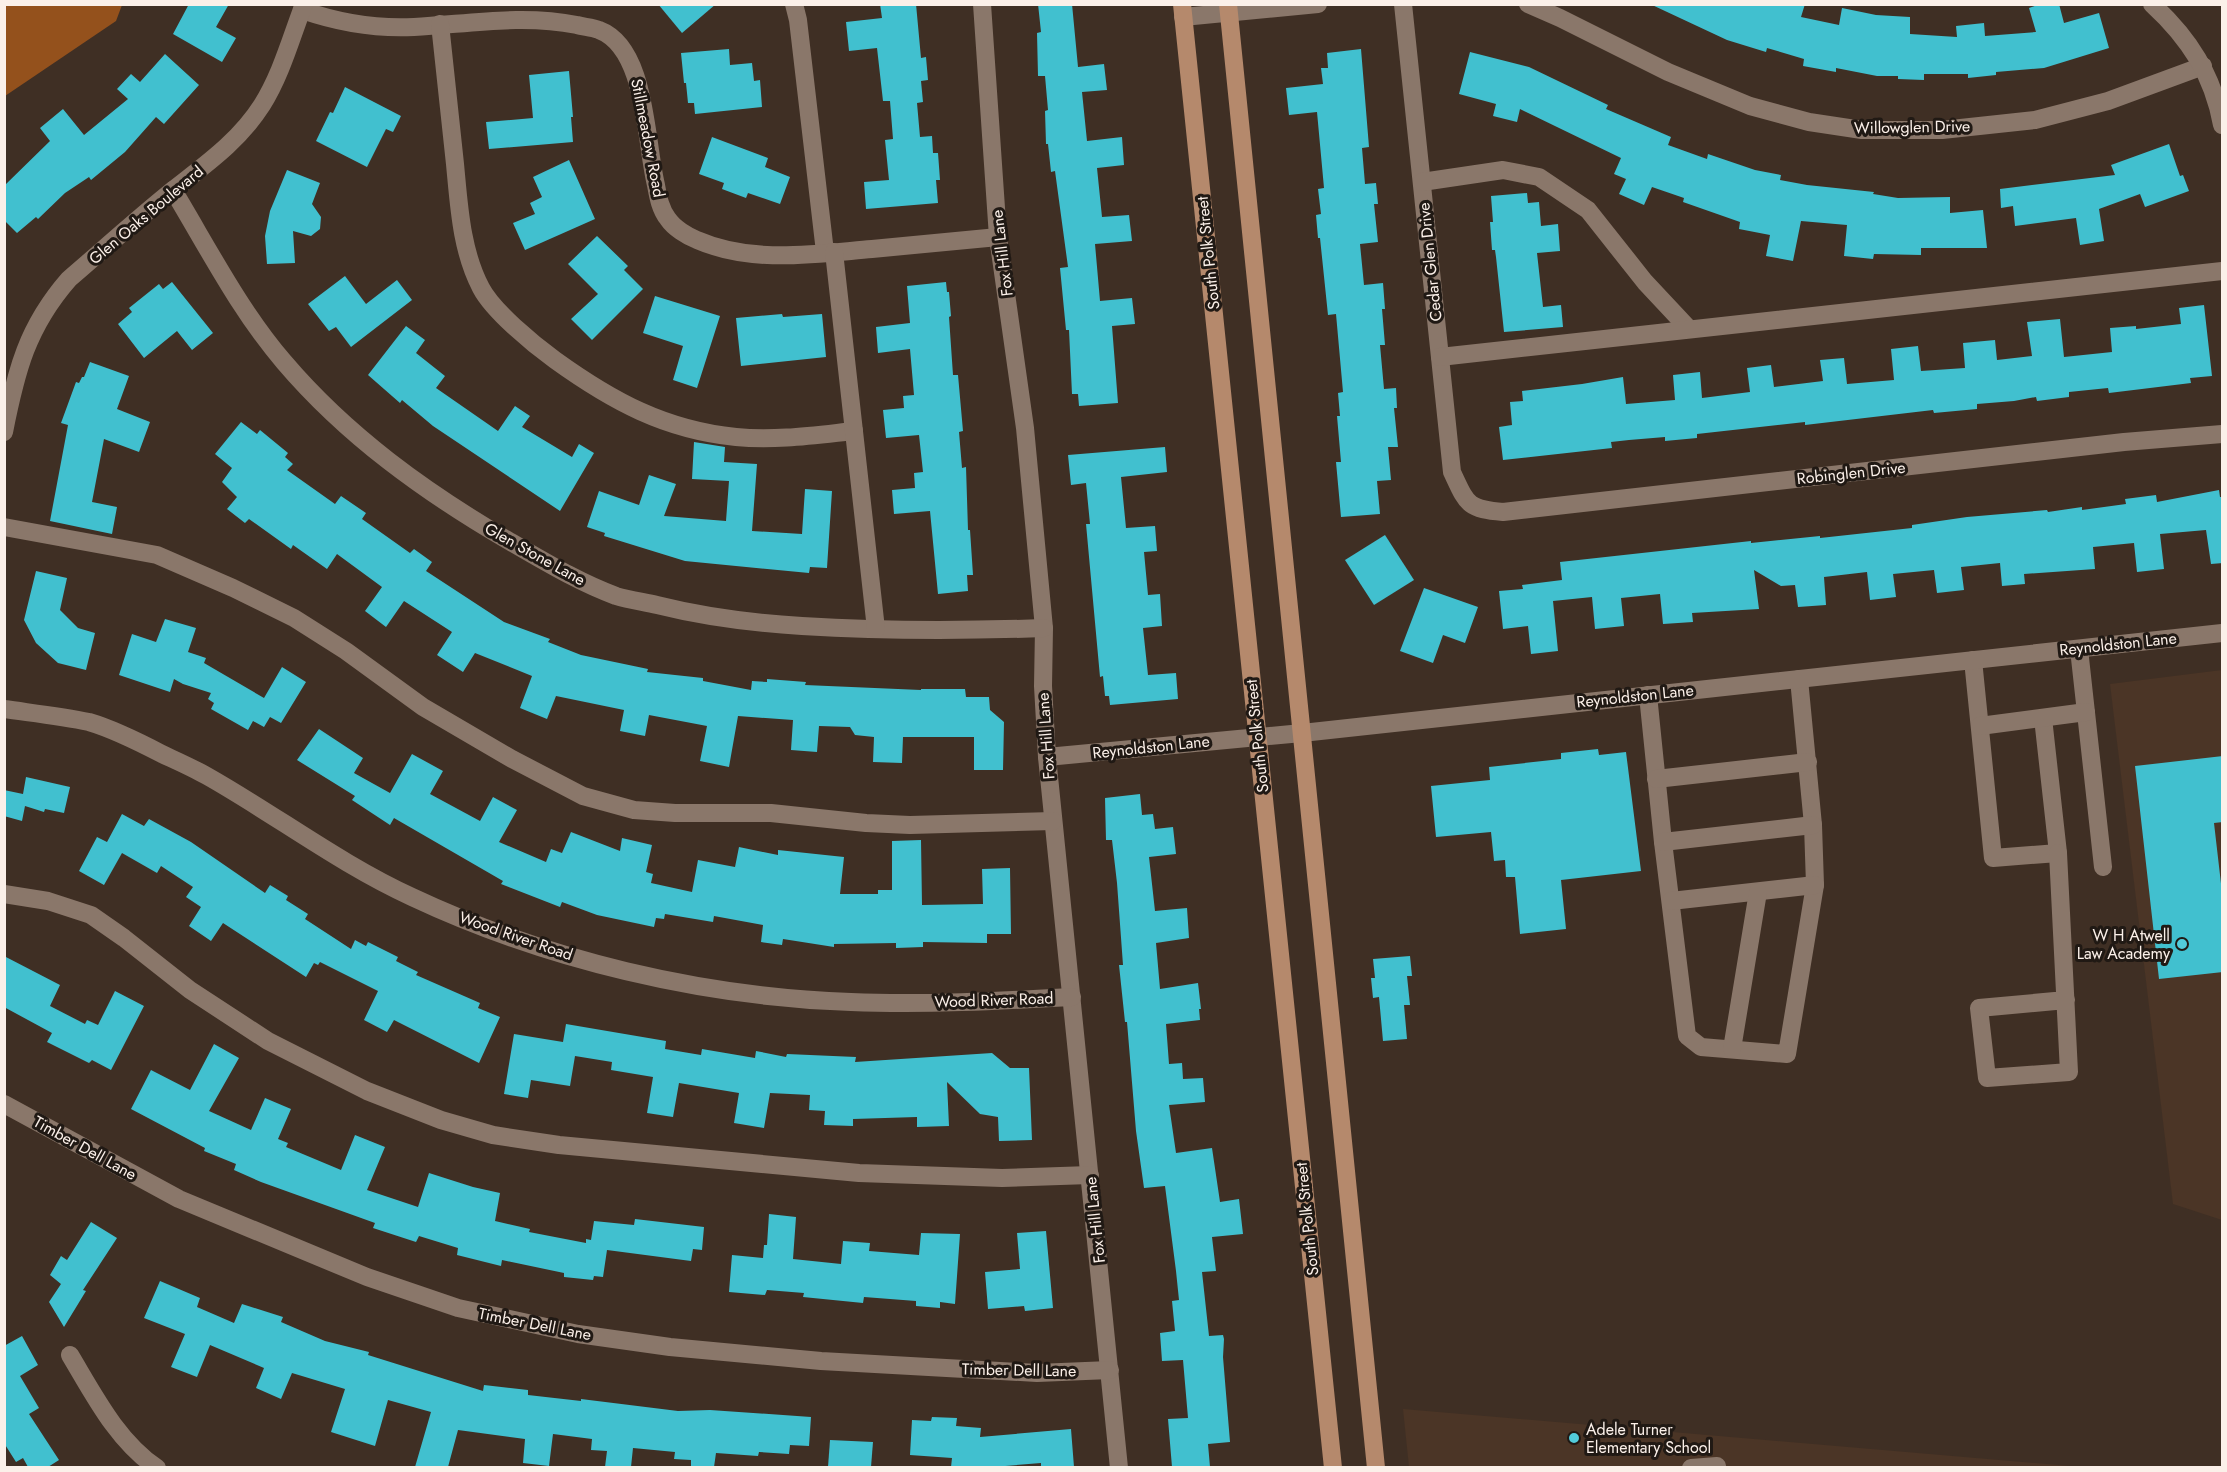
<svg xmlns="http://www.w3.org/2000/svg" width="2227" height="1472" font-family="Jost,sans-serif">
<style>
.built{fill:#4b3526}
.forest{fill:#94511c}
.building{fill:#41c0cf}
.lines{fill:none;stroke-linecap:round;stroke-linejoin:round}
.minor{stroke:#8a776a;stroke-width:18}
.major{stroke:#b5896c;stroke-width:18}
.poi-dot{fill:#52cbda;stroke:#201914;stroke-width:2}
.labels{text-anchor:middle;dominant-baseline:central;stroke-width:6;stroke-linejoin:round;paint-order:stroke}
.street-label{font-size:16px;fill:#fbf0e9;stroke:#201914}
.poi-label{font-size:16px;fill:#fbf0e9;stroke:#201914;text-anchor:end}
</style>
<rect width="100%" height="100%" fill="#3f2f24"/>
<g class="built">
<polygon points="2222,670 2222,1220 2173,1204 2110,684"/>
<polygon points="1403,1409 2082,1467 1409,1467"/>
</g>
<polygon class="forest" points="5,4 122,4 122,5 116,21 5,96"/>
<g class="building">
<polygon points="189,4 229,4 216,27 236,38 222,62 173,34"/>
<polygon points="658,4 716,4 682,33"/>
<polygon points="880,4 916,4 921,58 926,57 928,80 921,81 923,102 917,103 920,137 932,136 933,153 938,153 940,180 936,180 938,203 866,209 864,182 889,180 885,140 893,139 890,101 883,101 877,48 849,51 846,22 882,18"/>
<polygon points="1038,4 1072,4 1078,67 1104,64 1107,90 1082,92 1087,141 1122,137 1124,165 1097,168 1102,217 1129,215 1132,241 1095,244 1100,301 1132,298 1135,324 1112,326 1118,403 1079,406 1078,394 1072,394 1069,330 1066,330 1060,268 1068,267 1055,171 1051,172 1048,144 1046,144 1045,111 1048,110 1045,76 1038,76 1037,33 1041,32"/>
<polygon points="1650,4 1805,4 1801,17 1839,25 1842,8 1876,15 1910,17 1910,34 1957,37 1956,26 1984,23 1985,36 2036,32 2029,8 2040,4 2059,4 2064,23 2099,13 2109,48 2044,68 1996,72 1996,75 1968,78 1968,74 1924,74 1924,80 1898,79 1898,76 1877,76 1836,68 1836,72 1803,66 1804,59 1767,48 1766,52 1727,40"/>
<polygon points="729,49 730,65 752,63 754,81 760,80 762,107 695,114 694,103 688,103 686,83 684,83 681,53"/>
<polygon points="1361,49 1369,147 1362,148 1365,184 1376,183 1378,204 1374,204 1378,242 1360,244 1364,285 1383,283 1385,309 1382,309 1385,345 1380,345 1384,389 1396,388 1397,408 1394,408 1398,447 1388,447 1391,480 1377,481 1380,514 1341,517 1336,462 1341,462 1337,416 1340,416 1338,393 1343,392 1336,314 1328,315 1320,238 1318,238 1316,215 1321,214 1318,189 1324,188 1317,112 1289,115 1286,88 1323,84 1321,68 1328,68 1327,53"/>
<polygon points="1470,52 1529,67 1608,105 1606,109 1671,137 1668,145 1707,159 1708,154 1755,170 1781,175 1780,180 1807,185 1874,192 1873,194 1898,198 1950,197 1950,213 1983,210 1987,248 1921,248 1921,255 1874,254 1873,259 1844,256 1847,225 1801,221 1793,261 1766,256 1770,235 1739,229 1740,222 1683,202 1684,198 1652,187 1644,205 1619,194 1626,179 1614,174 1621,158 1520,109 1517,122 1493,116 1496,104 1459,94"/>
<polygon points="165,54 199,85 164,124 156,117 125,152 91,180 89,177 65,193 38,219 36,217 17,233 4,220 4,186 50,141 40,128 63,109 84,135 128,99 117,89 131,74 140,82"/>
<polygon points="569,71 573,117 571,117 573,142 489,149 486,122 533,118 529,75"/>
<polygon points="345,87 401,116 393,132 386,129 367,167 316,141 330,112 333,113"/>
<polygon points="712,137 768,158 765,167 790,177 780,204 748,193 746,198 722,189 724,183 699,174"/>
<polygon points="2169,144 2180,176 2183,175 2189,191 2145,207 2140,194 2099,209 2104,241 2080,245 2076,218 2015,226 2013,206 2001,208 2000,189 2115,175 2111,165"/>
<polygon points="569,160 595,219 525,250 513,223 535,214 530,203 542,197 533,177"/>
<polygon points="287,170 320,183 312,204 321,217 320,229 311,236 293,231 295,263 267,264 265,236 270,211"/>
<polygon points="1527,193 1528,203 1539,202 1541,226 1558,224 1560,251 1537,253 1543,307 1561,305 1563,327 1504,332 1496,257 1495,250 1492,250 1490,222 1493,222 1491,196"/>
<polygon points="597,236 628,266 624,270 643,289 592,340 571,319 598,294 568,264"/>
<polygon points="345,276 366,304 397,280 412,300 351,347 336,327 329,331 308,304"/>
<polygon points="172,282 213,333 192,350 177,331 144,358 118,324 132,312 129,308 159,284 163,289"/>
<polygon points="946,282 947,292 949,292 951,316 949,317 953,375 958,375 963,431 959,432 962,468 966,467 968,530 970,530 973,575 967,575 968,591 938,594 930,511 894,514 892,490 915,488 914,473 923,472 919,435 886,438 883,410 904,408 903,396 914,395 910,349 878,353 876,327 910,323 907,286"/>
<polygon points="655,296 720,316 697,388 673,380 683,346 643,333"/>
<polygon points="2204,305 2212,376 2190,378 2191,383 2109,393 2108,388 2069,392 2069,397 2037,401 2036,397 2014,401 1977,404 1977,409 1934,413 1933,410 1805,425 1805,422 1697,434 1697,438 1665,441 1665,437 1629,440 1611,442 1612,448 1503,460 1499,427 1512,425 1510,402 1523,401 1522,391 1582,384 1623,377 1626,404 1675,400 1673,375 1700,372 1702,398 1750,392 1747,368 1771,365 1774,387 1823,381 1820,360 1844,358 1847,384 1894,380 1891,349 1918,346 1921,371 1965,368 1963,343 1995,340 1997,360 2032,356 2027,322 2060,319 2064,357 2112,352 2110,328 2136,326 2136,329 2181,324 2179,308"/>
<polygon points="782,314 783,317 822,314 826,357 741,366 736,318"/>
<polygon points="406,326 425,340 416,353 445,376 436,388 498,431 515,406 530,416 522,427 572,457 579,444 594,453 560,511 433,426 402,400 400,403 368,375"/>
<polygon points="90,362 129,376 117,409 150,422 139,452 104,439 92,502 117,507 112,534 50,521 68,425 61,423 76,382 79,383 82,377 84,377"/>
<polygon points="241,422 257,434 260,430 288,453 285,457 293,464 287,470 335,504 341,496 366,513 362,519 410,553 414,549 432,562 426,571 504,622 550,639 548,642 581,655 648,669 647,672 703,678 703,681 751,690 752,681 767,682 767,679 806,682 805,685 921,690 921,689 965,689 966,697 989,697 990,710 1004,722 1003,770 974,770 974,737 903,737 902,763 873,762 874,737 855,735 850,727 819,726 817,752 791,750 793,720 738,716 729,767 700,761 707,726 649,715 645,736 620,731 624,710 556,696 547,719 520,708 532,676 475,653 463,672 437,655 452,632 404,601 386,627 365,611 382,587 337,554 327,569 293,545 291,549 249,519 245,523 227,509 237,497 222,482 232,468 215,454"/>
<polygon points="694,442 725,447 724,462 757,464 752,531 802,534 805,489 832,491 827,568 810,567 809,573 685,561 604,536 605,533 587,527 599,491 639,505 649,475 676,484 664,516 726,521 729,481 692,479"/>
<polygon points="1165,447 1167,472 1121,477 1126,528 1155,526 1157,551 1144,552 1148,595 1160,594 1162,626 1143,628 1148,675 1176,673 1178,699 1110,705 1109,696 1105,696 1103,676 1100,677 1086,524 1090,524 1086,483 1071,485 1068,455"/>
<polygon points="2219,490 2220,497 2223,497 2223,563 2211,564 2206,530 2160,534 2164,569 2137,572 2134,543 2093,547 2095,569 2024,574 2025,584 2002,586 2000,563 1961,567 1964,590 1937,593 1934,570 1893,574 1896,597 1870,600 1867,572 1824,577 1826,605 1798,607 1795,585 1781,586 1754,570 1759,609 1692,613 1693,622 1663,624 1660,594 1621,598 1624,626 1595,629 1592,597 1553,601 1558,651 1531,654 1528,626 1503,629 1499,591 1523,589 1522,585 1562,580 1560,562 1751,541 1751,543 1820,536 1820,538 1912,528 1912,525 1967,517 2047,510 2048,512 2082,507 2082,510 2126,504 2125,499 2156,495 2157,502"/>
<polygon points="1385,535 1414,580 1374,605 1345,560"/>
<polygon points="36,571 67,578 60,610 78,628 95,633 86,670 58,663 36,643 24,620"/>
<polygon points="1424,588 1478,607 1465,643 1443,635 1433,663 1400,651"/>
<polygon points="165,619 196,628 188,652 206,658 204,663 264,698 282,667 306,682 281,723 270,717 264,727 253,721 248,730 211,709 214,703 208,699 211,693 183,684 174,679 170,692 119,675 132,634 156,642"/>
<polygon points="319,729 363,758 354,773 390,793 412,754 443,771 430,794 480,821 493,797 517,810 499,842 546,862 551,849 562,853 571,832 620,851 622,838 652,845 646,872 653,874 651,883 692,892 698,860 735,867 739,847 778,855 778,850 844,857 840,894 878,894 878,890 892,890 892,841 921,840 922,905 983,904 982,869 1010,868 1011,934 987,934 987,943 923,942 923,947 896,948 896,943 834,944 834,947 783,939 782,945 761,942 763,925 714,916 713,922 665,914 664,919 656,918 654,927 597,915 562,902 560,907 501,884 503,881 394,818 390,825 352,800 355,796 297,760"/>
<polygon points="1598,749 1599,755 1626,752 1641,871 1561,880 1566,929 1520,934 1515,877 1506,877 1505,860 1494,861 1491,832 1436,837 1431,786 1490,780 1489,767 1561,759 1561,753"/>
<polygon points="2223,756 2223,822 2214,823 2223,901 2223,972 2159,979 2135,766"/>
<polygon points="26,777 70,787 64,813 45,809 44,812 25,806 22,821 4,816 4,790 23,794"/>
<polygon points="1140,794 1142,815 1153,814 1155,829 1173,827 1176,854 1149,857 1155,911 1187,908 1189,938 1156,943 1160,989 1198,983 1201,1009 1199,1009 1200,1020 1166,1024 1169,1064 1182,1063 1183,1079 1203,1078 1205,1102 1169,1105 1176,1153 1212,1148 1220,1202 1239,1199 1243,1234 1212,1237 1216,1271 1202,1272 1209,1336 1223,1335 1224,1339 1223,1357 1230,1442 1208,1444 1210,1467 1172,1467 1168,1419 1188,1418 1183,1360 1162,1361 1160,1333 1175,1331 1172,1301 1179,1300 1176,1271 1165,1186 1144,1188 1136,1131 1127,1022 1125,1022 1119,965 1123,965 1117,883 1112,840 1106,840 1105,798"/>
<polygon points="122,814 144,826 149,819 191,842 265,893 270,885 288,896 286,900 308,914 305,919 351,949 355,940 366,946 368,942 398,957 396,961 418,972 416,975 480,1003 478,1008 500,1017 479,1063 394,1020 387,1032 364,1020 378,991 320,962 318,965 314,963 306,977 223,923 211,941 189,926 201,907 186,897 193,887 161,866 157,873 122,853 104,885 79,871 97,837 107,842"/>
<polygon points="4,956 60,985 50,1006 85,1024 87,1020 98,1025 115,991 144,1006 111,1070 92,1060 89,1063 47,1042 52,1033 4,1007"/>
<polygon points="1410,956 1412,976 1407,976 1410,1005 1404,1005 1407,1039 1383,1041 1379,997 1373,998 1371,978 1375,978 1373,959"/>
<polygon points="566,1024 666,1041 665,1049 701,1055 702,1049 755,1058 756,1051 786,1057 787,1054 856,1057 855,1062 992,1053 1010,1068 1029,1068 1032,1140 999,1141 998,1117 980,1114 947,1082 949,1126 917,1127 917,1117 853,1119 853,1126 824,1125 825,1111 809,1110 810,1095 770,1093 764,1128 734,1123 739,1093 679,1083 673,1117 647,1113 653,1077 611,1070 612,1062 575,1056 570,1086 531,1080 528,1098 504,1094 514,1034 563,1042"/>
<polygon points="214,1044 239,1058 209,1111 251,1130 265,1098 291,1109 278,1139 288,1143 286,1147 341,1170 355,1135 385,1147 367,1190 418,1207 429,1173 473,1187 500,1193 495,1221 530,1229 529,1232 586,1243 586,1239 591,1240 594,1221 634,1225 635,1219 704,1227 702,1250 693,1249 691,1261 607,1250 603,1277 594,1276 593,1280 564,1277 564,1273 502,1260 501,1266 457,1255 458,1248 419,1236 416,1242 373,1228 375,1223 261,1182 234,1170 236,1164 204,1151 205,1148 131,1109 151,1070 190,1090"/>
<polygon points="769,1214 796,1217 793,1259 841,1264 843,1241 870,1243 869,1251 919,1255 921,1233 960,1234 955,1304 940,1302 940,1308 916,1306 916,1301 864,1297 863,1303 803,1297 804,1293 767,1290 765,1295 729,1292 732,1255 763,1258 764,1245 767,1245"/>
<polygon points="91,1222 117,1238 83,1290 86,1291 64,1327 49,1302 61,1284 50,1275 61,1256 67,1260"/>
<polygon points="1046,1231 1053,1308 1025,1311 1024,1306 988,1309 985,1272 1020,1269 1017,1233"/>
<polygon points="160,1281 200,1298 197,1307 234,1323 242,1304 283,1317 281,1322 325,1341 369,1352 368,1355 483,1391 484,1385 528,1390 528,1395 581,1401 581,1399 678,1411 710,1410 811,1417 809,1446 790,1445 789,1454 759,1452 758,1456 716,1453 714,1467 691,1467 691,1460 674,1459 675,1452 633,1448 631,1467 605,1467 607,1451 591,1450 592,1439 553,1434 549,1466 523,1463 525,1439 458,1430 448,1467 415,1467 431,1412 388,1400 375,1446 331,1432 345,1389 292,1373 281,1399 256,1388 264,1368 210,1345 197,1377 171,1367 185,1334 144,1318"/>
<polygon points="22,1336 38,1365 20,1376 39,1408 29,1414 59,1460 48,1467 28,1467 23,1458 16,1462 4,1443 4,1346"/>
<polygon points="932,1417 957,1418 956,1426 981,1428 980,1437 1071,1429 1074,1467 1041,1467 1041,1463 993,1467 951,1467 952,1458 910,1455 912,1420 931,1421"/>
<polygon points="830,1440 873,1442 871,1467 828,1467"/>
</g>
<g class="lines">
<g class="minor">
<polyline points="794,4 798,20 825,252"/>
<polyline points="982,4 998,237 1025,428 1044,628 1043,686 1047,757 1119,1468"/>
<path d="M1403 4 1452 472C1467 504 1467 509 1503 512L2124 442 2222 434"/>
<polyline points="1528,4 1560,18 1668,72 1750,106 1809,122 1862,130 1942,130 2035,120 2108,101 2203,66"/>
<path d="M2152 4C2189 38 2213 75 2222 125"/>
<path d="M302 10C337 22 377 29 414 27 469 24 522 14 577 25 584 27 592 27 599 30 647 48 645 141 656 185 658 196 660 209 668 219 674 228 687 236 697 240 752 264 814 254 872 249 914 245 956 241 998 237"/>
<polyline points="1183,17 1318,4"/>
<path d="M440 24C445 71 450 117 455 164 459 205 461 250 481 288 493 311 533 344 555 360 612 401 665 430 736 437 775 441 816 435 854 431"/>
<polyline points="1422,182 1503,170 1539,177 1588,210 1645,282 1689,329"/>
<path d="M173 190C208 248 240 311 284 362 347 436 425 492 509 541 544 561 578 582 616 596 629 600 644 602 657 605 705 617 753 623 802 626 883 631 963 631 1044 628"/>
<polyline points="834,252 876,629"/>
<polyline points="1440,357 2222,271"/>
<path d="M4 432C16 371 27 327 69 279 104 249 138 218 173 190 206 164 239 141 262 105 281 75 291 38 304 4"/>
<polyline points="4,527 157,555 233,588 294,618 346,651 423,707 512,759 583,796 634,810 675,813 771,813 866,823 910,825 1053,821"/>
<polyline points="2079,649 2103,867"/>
<polyline points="1973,660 1993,858 2058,853 2043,718"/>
<polyline points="1648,695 1663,842 1687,1036 1701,1047 1787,1054 1815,885 1813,825 1799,679"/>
<path d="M4 709C32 713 61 716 89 722 113 729 139 742 162 754 177 761 193 768 207 776 276 815 340 864 412 897 546 960 703 997 851 1002 924 1005 999 1001 1072 997"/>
<polyline points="1980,726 2086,712"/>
<polyline points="1047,757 1302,733 2222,633"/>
<polyline points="1656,779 1808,762"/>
<polyline points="1663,842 1813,825"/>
<polyline points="2058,853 2069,1072 1987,1078 1979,1008 2066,1000"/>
<polyline points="4,894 48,901 91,915 124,938 190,990 268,1041 367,1091 441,1120 493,1135 559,1145 859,1173 1002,1178 1090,1175"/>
<polyline points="1671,901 1815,885"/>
<polyline points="1732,1049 1758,892"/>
<polyline points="4,1104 179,1199 367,1277 458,1308 578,1334 670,1347 821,1361 1037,1373 1110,1370"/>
<path d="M70 1355C94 1395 117 1441 157 1468"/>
<polyline points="1691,1468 1717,1466"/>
</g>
<g class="major">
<polyline points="1182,4 1333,1468"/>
<polyline points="1228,4 1376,1468"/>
</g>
</g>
<g class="poi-dot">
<circle cx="2182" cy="944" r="6"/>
<circle cx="1574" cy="1438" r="6"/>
</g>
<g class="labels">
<g class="street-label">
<text transform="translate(1912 127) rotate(-1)">Willowglen Drive</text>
<text transform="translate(648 138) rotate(79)">Stillmeadow Road</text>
<text transform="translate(146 215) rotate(-40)">Glen Oaks Boulevard</text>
<text transform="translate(1002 253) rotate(-97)">Fox Hill Lane</text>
<text transform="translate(1208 253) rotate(-96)">South Polk Street</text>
<text transform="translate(1430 262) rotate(-96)">Cedar Glen Drive</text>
<text transform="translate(1851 473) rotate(-6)">Robinglen Drive</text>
<text transform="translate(535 554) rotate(29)">Glen Stone Lane</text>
<text transform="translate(2118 644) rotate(-6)">Reynoldston Lane</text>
<text transform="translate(1635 696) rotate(-6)">Reynoldston Lane</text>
<text transform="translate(1046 736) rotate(-94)">Fox Hill Lane</text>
<text transform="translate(1257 736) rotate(-96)">South Polk Street</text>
<text transform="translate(1151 747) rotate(-6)">Reynoldston Lane</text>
<text transform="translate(516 936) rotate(19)">Wood River Road</text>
<text transform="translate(994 1000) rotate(-2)">Wood River Road</text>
<text transform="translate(85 1148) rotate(29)">Timber Dell Lane</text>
<text transform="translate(1307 1219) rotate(-96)">South Polk Street</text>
<text transform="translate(1095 1220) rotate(-96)">Fox Hill Lane</text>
<text transform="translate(535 1324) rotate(11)">Timber Dell Lane</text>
<text transform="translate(1019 1370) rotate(1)">Timber Dell Lane</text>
</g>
<g class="poi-label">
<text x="2170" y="935">W H Atwell<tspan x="2170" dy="18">Law Academy</tspan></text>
<text x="1586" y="1429" text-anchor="start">Adele Turner<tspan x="1586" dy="18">Elementary School</tspan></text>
</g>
</g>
<rect width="2227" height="1472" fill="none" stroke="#fbf0e9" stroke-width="12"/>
</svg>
